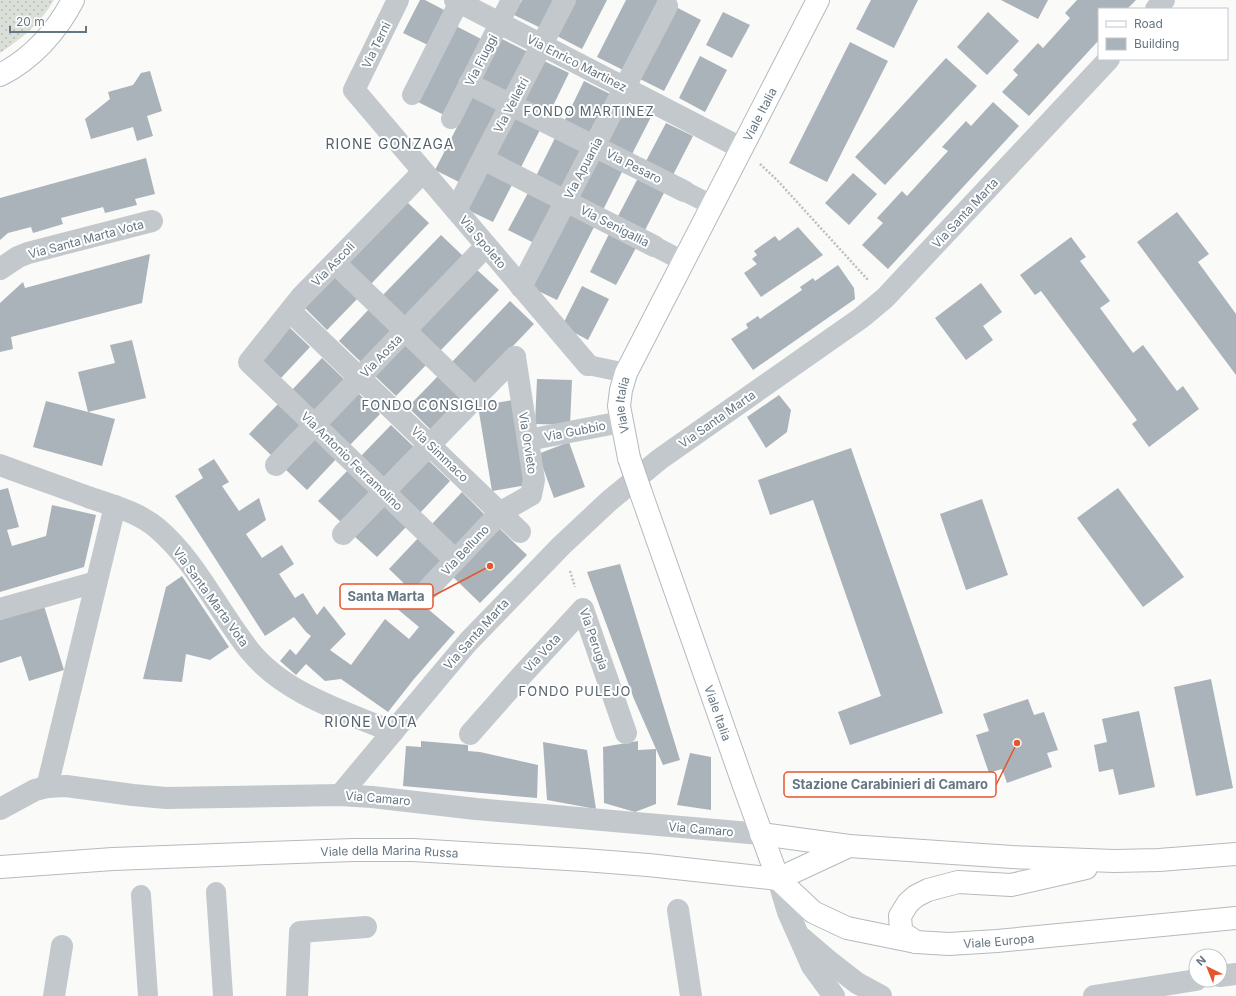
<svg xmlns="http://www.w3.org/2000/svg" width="1236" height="996" font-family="Inter,sans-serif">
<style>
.grass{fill:url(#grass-dots)}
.building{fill:#aab3b9}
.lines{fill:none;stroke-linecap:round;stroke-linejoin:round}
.secondary-casing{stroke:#b3babf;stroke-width:24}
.primary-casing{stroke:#b5babe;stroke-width:24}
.path{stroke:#bbbfc2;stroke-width:2.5;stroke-dasharray:2 2;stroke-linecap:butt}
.pedestrian{stroke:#c3c8cc;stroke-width:20}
.minor{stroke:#c3c8cc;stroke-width:22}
.secondary{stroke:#fff;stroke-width:22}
.primary{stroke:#fff;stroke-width:22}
.secondary-bridge-casing{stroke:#b3babf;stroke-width:24;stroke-linecap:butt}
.secondary-bridge{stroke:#fff;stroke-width:22}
.labels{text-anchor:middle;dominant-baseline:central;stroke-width:4;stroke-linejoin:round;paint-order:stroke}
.street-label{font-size:12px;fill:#657683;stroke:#fff}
.neighbourhood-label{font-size:13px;letter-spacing:1px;fill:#57646e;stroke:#fff}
.quarter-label{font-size:14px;letter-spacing:1px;fill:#57646e;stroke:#fff}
.leader{fill:none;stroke:#e4572e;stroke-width:1.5}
.callout-dot{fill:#e4572e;stroke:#fff;stroke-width:1.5}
.callout{fill:#fff;stroke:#e4572e;stroke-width:1.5}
.callout-label{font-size:13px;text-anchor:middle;font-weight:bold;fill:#657683}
</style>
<defs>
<pattern id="grass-dots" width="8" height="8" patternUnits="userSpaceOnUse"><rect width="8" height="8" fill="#dadfd7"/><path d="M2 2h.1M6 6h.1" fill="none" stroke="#b4b9b4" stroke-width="1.8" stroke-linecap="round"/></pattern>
</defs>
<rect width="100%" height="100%" fill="#fafaf8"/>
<path class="grass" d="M0 0H54C40 24 22 38 0 53Z"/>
<g class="building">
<polygon points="420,0 425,0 446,11 428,45 403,33"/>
<polygon points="522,0 555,0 541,28 514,15"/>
<polygon points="575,0 607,0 582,49 557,36"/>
<polygon points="626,0 658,0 623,70 597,57"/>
<polygon points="871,0 918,0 894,48 856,29"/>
<polygon points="1001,0 1048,0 1038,19"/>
<polygon points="1077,0 1136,0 1127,9 1099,9 1099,40 1029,116 1002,92 1018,75 1013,70 1038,43 1043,48 1070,18 1065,13"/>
<polygon points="674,6 701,20 664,91 638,78"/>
<polygon points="723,12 750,25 732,58 706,45"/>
<polygon points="988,12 1019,41 987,75 957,47"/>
<polygon points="456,26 483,40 444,115 418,102"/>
<polygon points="502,39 528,52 507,93 481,80"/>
<polygon points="850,42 888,61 827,182 789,163"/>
<polygon points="700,56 727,70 705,112 679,98"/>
<polygon points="946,58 977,86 885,185 855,157"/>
<polygon points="544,61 569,73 549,114 524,101"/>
<polygon points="150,71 162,111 147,116 153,136 137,141 133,127 91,139 85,119 110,99 108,92 133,85 141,73"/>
<polygon points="584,81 610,94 590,135 564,122"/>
<polygon points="474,94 500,108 461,183 435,170"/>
<polygon points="625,102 652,115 631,156 604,142"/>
<polygon points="993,102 1019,126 888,269 862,245 883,223 877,218 902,191 907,196 948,151 942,147 966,121 971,126"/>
<polygon points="516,116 541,128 520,169 495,156"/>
<polygon points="666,123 693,136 672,177 645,163"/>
<polygon points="556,136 582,149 561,190 536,176"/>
<polygon points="597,157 623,170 603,210 577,197"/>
<polygon points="146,158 155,194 135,199 137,205 105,213 103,207 61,218 63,224 33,233 31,227 8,233 0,240 0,198"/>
<polygon points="488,170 513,183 493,222 468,210"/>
<polygon points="853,173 877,194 849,225 825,203"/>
<polygon points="638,178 665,191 644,232 617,218"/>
<polygon points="529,191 554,204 534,243 508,230"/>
<polygon points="406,201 429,223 370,285 347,263"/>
<polygon points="569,212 595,225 557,300 530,287"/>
<polygon points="1177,212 1209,254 1198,262 1236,314 1236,375 1137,242"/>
<polygon points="798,227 823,255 761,297 744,273 757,264 752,259 757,255 754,251 775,236 779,241"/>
<polygon points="610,232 637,246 616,285 590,272"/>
<polygon points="441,235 464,257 404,318 382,296"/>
<polygon points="1071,237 1086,257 1080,261 1110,301 1100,308 1133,353 1143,345 1177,391 1183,386 1199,409 1149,447 1132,424 1137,420 1041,291 1035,295 1020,275"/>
<polygon points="150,254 142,303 11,337 13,349 0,352 0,303 23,282 25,288"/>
<polygon points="838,265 854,288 855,299 753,370 731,339 748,328 746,324 758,316 760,319 802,290 800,287 813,278 815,281"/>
<polygon points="476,269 499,290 439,352 417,330"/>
<polygon points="335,275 359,297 327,330 304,307"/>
<polygon points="981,283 1002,312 983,326 993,340 966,360 935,318"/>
<polygon points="582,286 609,299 588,340 562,326"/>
<polygon points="510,301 534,324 475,386 451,363"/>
<polygon points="370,308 393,330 362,363 339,341"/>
<polygon points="287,325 310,347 280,379 257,356"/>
<polygon points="132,340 146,398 88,412 78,372 115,363 110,345"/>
<polygon points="406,342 428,363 396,396 374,375"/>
<polygon points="322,358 345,380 315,412 292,390"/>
<polygon points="440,374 464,398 432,431 408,407"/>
<polygon points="537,379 572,380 570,425 535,424"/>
<polygon points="357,392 380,414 350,445 327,424"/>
<polygon points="779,395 791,410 787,432 766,448 747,417"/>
<polygon points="513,400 527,485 492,491 478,406"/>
<polygon points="46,401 115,419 102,466 33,447"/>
<polygon points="280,402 303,424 272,456 249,434"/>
<polygon points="391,425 415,448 385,480 361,456"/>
<polygon points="315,436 338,457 307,490 284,468"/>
<polygon points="569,442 585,487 554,498 538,454"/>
<polygon points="851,448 943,713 850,745 838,712 881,696 813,500 770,515 758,480"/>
<polygon points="214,459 229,482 222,486 239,511 259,498 266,520 246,534 262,558 282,545 294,564 279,574 295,598 303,593 317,615 324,606 346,634 330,650 351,665 385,619 409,639 419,627 395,607 408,592 455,632 414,679 388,712 341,679 325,681 306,664 296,675 280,661 290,649 296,655 311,636 306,632 294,617 265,636 175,496 203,478 198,469"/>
<polygon points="427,459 450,481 420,513 396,490"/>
<polygon points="350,468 374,491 343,524 318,501"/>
<polygon points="8,488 19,527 7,530 12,546 46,536 52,505 96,515 84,567 0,592 0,490"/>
<polygon points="1118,488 1184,577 1143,607 1077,518"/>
<polygon points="462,492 486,516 456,547 432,524"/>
<polygon points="982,499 1008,575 966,590 940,514"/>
<polygon points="385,502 408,525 377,557 353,535"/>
<polygon points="499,528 527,555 480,603 452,576"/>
<polygon points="420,536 444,559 413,592 389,569"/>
<polygon points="620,564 680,760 663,765 656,749 656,804 635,812 604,803 603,747 638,741 638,750 656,749 634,699 587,572"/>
<polygon points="182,576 229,647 210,660 186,654 182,682 143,679 166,587"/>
<polygon points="44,606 64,670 29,681 21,656 0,663 0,620"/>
<polygon points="1211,679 1233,788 1196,796 1174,687"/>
<polygon points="1028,699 1034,715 1044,712 1058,750 1047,753 1052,767 1007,783 1002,769 989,773 976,735 989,731 983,714"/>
<polygon points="1139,711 1155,787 1119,795 1113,769 1099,772 1094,745 1107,742 1102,719"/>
<polygon points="421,741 468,745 468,751 480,752 538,765 537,798 403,786 406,746 421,747"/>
<polygon points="543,742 587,750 596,809 547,800"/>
<polygon points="690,753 711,757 711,810 677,805"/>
</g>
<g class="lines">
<defs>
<g id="secondary">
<path d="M0 75C32 59 57 31 73 0"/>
<path id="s1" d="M629 458 619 406 621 390 626 373 818 0"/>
<path id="s2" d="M641 493 743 783 778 879"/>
<polyline points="761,834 849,846"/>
</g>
<g id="primary">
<path id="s3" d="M0 867 113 859 243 854 354 850H413L584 860 648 865 778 879 849 846 1012 857 1114 861 1159 860 1236 854"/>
<path id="s4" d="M778 879 813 912 847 928 916 942 949 944 997 941 1236 918"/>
<polyline points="916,942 904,934 901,929 900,916 908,903 916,896 928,890 958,882 1011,885 1086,868"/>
</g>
</defs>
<use href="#secondary" class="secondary-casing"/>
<use href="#primary" class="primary-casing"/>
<g class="path">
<polyline points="760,164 777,180 868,280"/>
<polyline points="570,571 575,587"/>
</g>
<g class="pedestrian">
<polyline points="412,95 459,2"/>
<polyline points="451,119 511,0"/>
<polyline points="684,191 712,205"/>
<polyline points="654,246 683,261"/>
<polyline points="588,365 626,373"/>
<polyline points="216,892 223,996"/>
<polyline points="141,895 148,996"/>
</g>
<g class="minor">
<polyline points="398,0 354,90 588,365"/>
<polyline points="455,0 741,148"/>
<polyline points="1156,9 1164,0"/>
<polyline points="469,84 684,191"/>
<polyline points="483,159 654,246"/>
<polyline points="423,172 301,297 249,362 455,560"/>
<polyline points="456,210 565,0"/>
<polyline points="335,263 475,398"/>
<polyline points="0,269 18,257 28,253 152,221"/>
<polyline points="521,287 667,6"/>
<polyline points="290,311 520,532"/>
<polyline points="528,440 621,422"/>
<path d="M0 465C29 476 59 486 88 497 111 505 138 512 157 528 196 561 218 611 250 651 285 694 343 711 393 732"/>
<polyline points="276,465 486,246"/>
<polyline points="343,534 515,357"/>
<polyline points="429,588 501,512 531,495 534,480 515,357"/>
<polyline points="0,609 96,582"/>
<polyline points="470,734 523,674 583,609 626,733"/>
<polyline points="47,787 115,506"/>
<polyline points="340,795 468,642 561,546 609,501 660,459 831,339 861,318 885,298 1109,59"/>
<polyline points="0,809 35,790 47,787 66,786 133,795 166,798 340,795 372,797 476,809 761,834"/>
<polyline points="778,879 788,912 812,966 834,996"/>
<polyline points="678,910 691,996"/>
<polyline points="802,938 830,962 857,983 881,996"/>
<polyline points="1220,976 1236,974"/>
<polyline points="54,996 62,946"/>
<polyline points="297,996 300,932 366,927"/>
<polyline points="1094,996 1196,980"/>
</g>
<use href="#secondary" class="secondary"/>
<use href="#primary" class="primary"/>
<defs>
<polyline id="secondary-bridge" points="629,458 641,493"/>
</defs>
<use href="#secondary-bridge" class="secondary-bridge-casing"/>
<use href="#secondary-bridge" class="secondary-bridge"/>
</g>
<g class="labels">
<g class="street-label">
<text transform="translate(376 45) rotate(-64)">Via Terni</text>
<text transform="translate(481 60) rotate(-63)">Via Fiuggi</text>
<text transform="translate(577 63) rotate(27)">Via Enrico Martinez</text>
<text transform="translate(511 105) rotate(-62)">Via Velletri</text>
<text stroke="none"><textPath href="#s1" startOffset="378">Viale Italia</textPath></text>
<text transform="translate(634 166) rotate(27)">Via Pesaro</text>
<text transform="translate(583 168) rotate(-62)">Via Apuania</text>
<text transform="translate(965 213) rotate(-47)">Via Santa Marta</text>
<text transform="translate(615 226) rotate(27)">Via Senigallia</text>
<text transform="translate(86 239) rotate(-15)">Via Santa Marta Vota</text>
<text transform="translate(483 242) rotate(50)">Via Spoleto</text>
<text transform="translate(333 264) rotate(-46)">Via Ascoli</text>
<text transform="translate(381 356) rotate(-46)">Via Aosta</text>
<text stroke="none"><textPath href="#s1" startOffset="54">Viale Italia</textPath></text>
<text transform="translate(717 419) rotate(-35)">Via Santa Marta</text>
<text transform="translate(575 431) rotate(-11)">Via Gubbio</text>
<text transform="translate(528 443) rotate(81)">Via Orvieto</text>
<text transform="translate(440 454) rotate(44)">Via Simmaco</text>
<text transform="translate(352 461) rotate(44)">Via Antonio Ferramolino</text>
<text transform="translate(465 550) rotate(-47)">Via Belluno</text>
<text transform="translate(211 597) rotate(54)">Via Santa Marta Vota</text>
<text transform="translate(476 634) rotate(-48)">Via Santa Marta</text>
<text transform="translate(594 639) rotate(71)">Via Perugia</text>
<text transform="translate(542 653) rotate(-47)">Via Vota</text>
<text stroke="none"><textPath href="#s2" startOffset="233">Viale Italia</textPath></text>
<text transform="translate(378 798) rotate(5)">Via Camaro</text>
<text transform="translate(701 829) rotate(5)">Via Camaro</text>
<text stroke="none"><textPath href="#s3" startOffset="390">Viale della Marina Russa</textPath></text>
<text stroke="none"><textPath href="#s4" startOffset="239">Viale Europa</textPath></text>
</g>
<g class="neighbourhood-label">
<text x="589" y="111">FONDO MARTINEZ</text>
<text x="430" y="405">FONDO CONSIGLIO</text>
<text x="575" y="691">FONDO PULEJO</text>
</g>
<g class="quarter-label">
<text x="390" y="143">RIONE GONZAGA</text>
<text x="371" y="721">RIONE VOTA</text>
</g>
</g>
<path class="leader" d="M490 566L433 596M1017 743L996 785"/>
<g class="callout-dot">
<circle cx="490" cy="566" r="4"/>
<circle cx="1017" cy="743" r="4"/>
</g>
<g class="callout">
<rect x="340" y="584" width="93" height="25" rx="4"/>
<rect x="784" y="772" width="212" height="25" rx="4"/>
</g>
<g class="callout-label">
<text x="386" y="601">Santa Marta</text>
<text x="890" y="789">Stazione Carabinieri di Camaro</text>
</g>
<rect x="1098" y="8" width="130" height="52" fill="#ffffff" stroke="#c1c8cd"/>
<rect x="1106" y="21" width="20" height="6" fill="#ffffff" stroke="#c1c8cd"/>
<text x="1134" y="28" font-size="12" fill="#657683">Road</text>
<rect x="1106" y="38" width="20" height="12" fill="#aab3b9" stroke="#c1c8cd"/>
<text x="1134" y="48" font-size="12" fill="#657683">Building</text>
<g transform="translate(1208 968) rotate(317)"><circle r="19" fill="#ffffff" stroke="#c1c8cd"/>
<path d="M0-3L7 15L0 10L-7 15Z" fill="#e4572e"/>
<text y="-6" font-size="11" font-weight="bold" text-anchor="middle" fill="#657683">N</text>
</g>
<path d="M10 26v6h76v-6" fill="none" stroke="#657683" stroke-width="2"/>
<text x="16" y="26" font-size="12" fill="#657683" stroke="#ffffff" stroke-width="3" paint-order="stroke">20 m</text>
</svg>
